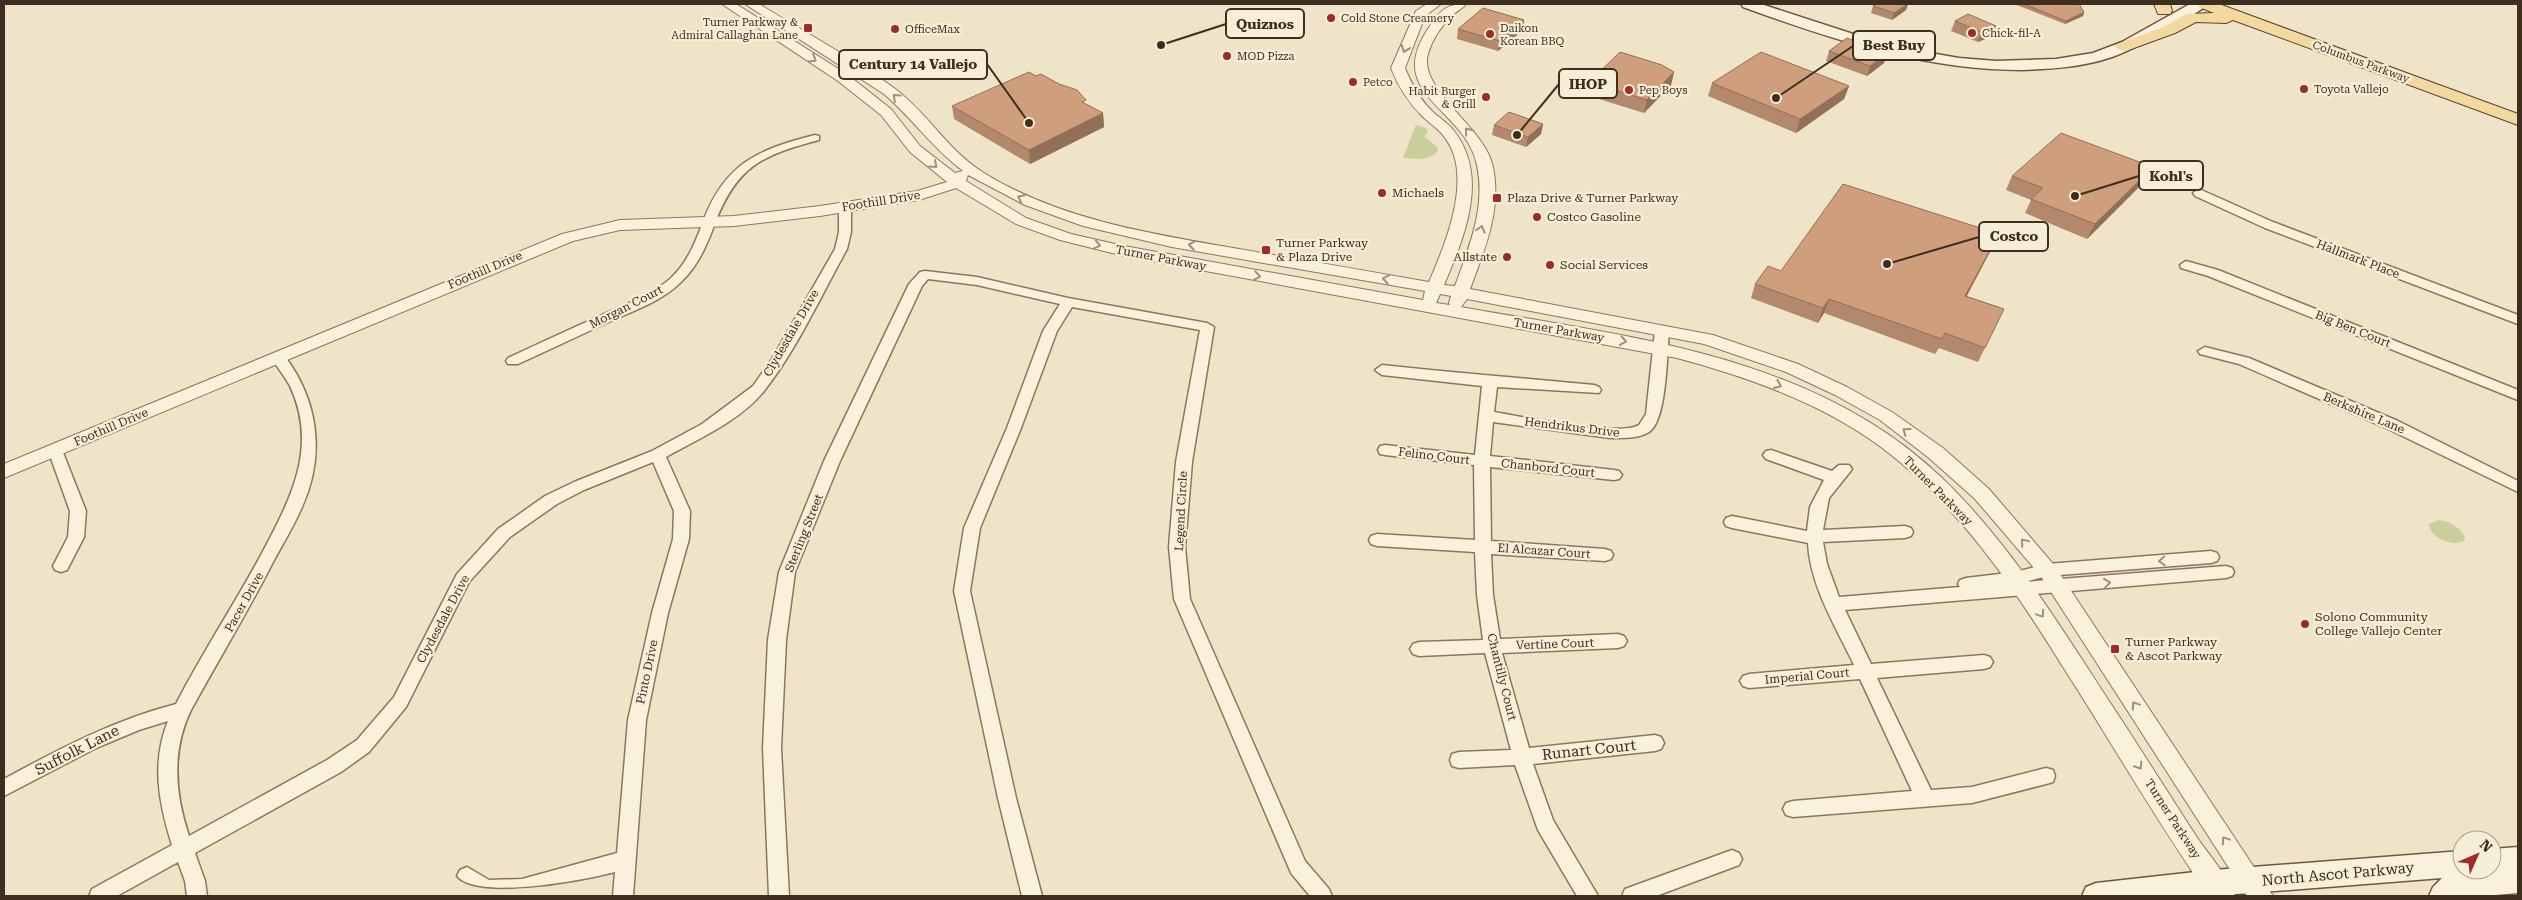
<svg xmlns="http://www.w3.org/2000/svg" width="2522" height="900" font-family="'Roboto Serif',serif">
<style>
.green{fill:#c9cf9b}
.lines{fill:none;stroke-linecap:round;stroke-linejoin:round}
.minor-casing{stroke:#8d765c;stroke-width:3}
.tertiary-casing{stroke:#8d765c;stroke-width:2}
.secondary-casing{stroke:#6f573f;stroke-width:3}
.primary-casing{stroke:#5b4430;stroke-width:2}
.minor{fill:#faf1dc;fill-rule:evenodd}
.tertiary{fill:#faf1dc;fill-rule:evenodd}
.secondary{fill:#faf1dc;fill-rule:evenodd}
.primary{fill:#f3d9a0;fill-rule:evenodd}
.wall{fill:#b2896c}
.shaded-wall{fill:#916f58}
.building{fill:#cf9f7d;stroke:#916f58}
.oneway{stroke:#9c907e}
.poi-dot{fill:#9e2a2b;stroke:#f7eed8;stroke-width:2}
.labels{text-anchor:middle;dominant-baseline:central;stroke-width:4.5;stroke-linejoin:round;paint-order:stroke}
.far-poi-label{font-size:11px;fill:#3d2e20;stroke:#f7eed8;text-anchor:start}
.far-street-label{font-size:11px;fill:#3d2e20;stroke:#f7eed8}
.poi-label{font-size:12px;fill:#3d2e20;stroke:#f7eed8;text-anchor:start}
.street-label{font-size:12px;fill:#3d2e20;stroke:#f7eed8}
.near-street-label{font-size:15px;fill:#3d2e20;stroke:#f7eed8}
.leader{fill:none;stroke:#3d2e20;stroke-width:2}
.callout-dot{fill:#3d2e20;stroke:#f7eed8;stroke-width:2}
.callout{fill:#f7eed8;stroke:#3d2e20;stroke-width:2}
.callout-label{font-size:14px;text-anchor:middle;font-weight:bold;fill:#3d2e20}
</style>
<rect width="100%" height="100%" fill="#f0e4c8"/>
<g class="green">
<path d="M1416 125 1426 128 1428 132 1424 136 1438 148 1437 152C1426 161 1417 159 1403 158Z"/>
<path d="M2439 520C2450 522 2461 527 2465 538L2464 541C2452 547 2430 538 2429 524Z"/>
</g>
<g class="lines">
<defs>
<g id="minor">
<path d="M815 135 819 136V140C762 155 737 166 715 223 707 245 698 266 681 282 662 301 635 310 611 321 580 335 549 350 518 364H508L506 361 508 358C540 343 572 328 604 314 627 304 652 295 671 278 688 262 696 241 704 219 726 163 759 149 815 135Z"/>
<polygon points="2199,189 2273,222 2518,315 2518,324 2265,228 2195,196 2193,193"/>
<path d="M845 203 851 207V232L847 249C822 294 796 351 764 391 740 421 698 439 666 457L690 511 689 539 668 613 646 720 633 896H613L615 872C580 881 477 900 457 876L460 870 467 867 489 880 522 879 617 853 628 720 652 613 673 539 674 511 653 462 584 490 557 504 510 537 469 582 406 707 369 752 341 772 195 853 205 881 207 896H187L185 881 178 862 117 896H89L92 889 172 845C159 804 151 763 168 721L139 730 96 748 4 796V779C59 749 114 720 176 704 202 653 234 605 261 555 290 500 319 448 290 386 284 375 277 367 271 357L273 354H283C318 399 326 454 302 507 294 526 282 545 272 564 247 613 218 661 191 710 171 751 175 794 189 836L327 760 357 740 394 697 457 574 498 529 545 496 574 482 652 451 702 424 753 386 772 359 835 249 839 232V207Z"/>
<polygon points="2186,261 2218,270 2518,390 2518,400 2208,276 2181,268 2180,265"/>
<polygon points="925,271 977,277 1068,298 1207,323 1214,327 1192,462 1185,547 1190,599 1305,861 1329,889 1332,896 1310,896 1291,873 1174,599 1169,547 1176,462 1200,330 1072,307 1057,331 1021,428 980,528 970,591 1016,798 1042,896 1022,896 998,798 954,591 964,528 1007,428 1043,331 1060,304 977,285 928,279 922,286 840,461 795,572 786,640 781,748 789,896 769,896 763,748 768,640 779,572 824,461 909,284 920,272"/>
<path d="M1662 326 1669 330C1667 352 1667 421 1649 432 1638 439 1623 438 1610 438L1493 422 1490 456 1614 470 1619 471 1622 475 1619 479 1614 480 1490 467 1491 541 1605 549 1611 551 1613 555 1611 559 1605 561 1491 554 1493 595 1500 639 1618 634 1624 636 1627 641 1624 646 1618 648 1502 653 1529 748 1655 735 1661 737 1664 743 1661 749 1655 751 1533 764 1553 820 1598 896H1577L1538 830 1515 765 1459 768 1452 766 1450 760 1452 754 1459 752 1511 750 1485 653 1419 656 1413 654 1410 649 1413 644 1419 642 1483 640 1477 595 1475 552 1377 546 1371 544 1369 540 1371 536 1377 534 1475 540 1474 465 1385 455 1380 454 1378 450 1380 446 1385 445 1475 455 1482 386 1382 375 1375 370 1382 365C1453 373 1523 378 1594 385L1599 387 1601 390 1599 393 1497 387 1494 412C1523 417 1617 437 1639 425L1646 414 1655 330Z"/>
<polygon points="2205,347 2249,358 2398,421 2518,481 2518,492 2388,429 2239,364 2200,354 2198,351"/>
<polygon points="55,445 60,446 62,450 86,511 84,537 67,570 61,572 55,570 53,566 68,537 70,511 48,450 50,446"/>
<path d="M1771 450 1832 471 1839 465H1849L1852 469 1849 473 1829 498 1823 530 1905 526 1911 528 1913 532 1911 536 1905 538 1823 542 1827 564 1839 597 1960 587 1958 584 1960 580 1966 578 2016 572 2047 564 2211 551 2217 553 2219 557 2217 561 2211 563 2047 576 2024 582 2226 566 2232 568 2234 572 2232 576 2226 578 1845 610 1871 664 1984 655 1990 657 1993 662 1990 667 1984 669 1877 678 1931 790 1972 787 2046 768 2053 770 2055 776 2053 782 2046 784 1972 803 1793 817 1786 815 1783 809 1786 803 1793 801 1912 791 1860 679 1749 688 1743 686 1740 681 1743 676 1749 674 1854 665C1836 627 1810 586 1808 543L1732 528 1726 526 1724 522 1726 518 1732 516 1807 531 1810 507 1824 480 1766 459 1763 455 1766 451Z"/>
<polygon points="1732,850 1739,853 1742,859 1739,865 1656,896 1622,896 1625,889"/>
</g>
<path id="tertiary" d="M722 4H736L848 75 891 109 920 146 955 173 963 171C933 149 912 118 884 94L745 4H759C804 32 851 57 894 88 928 113 947 150 984 173 1060 220 1152 234 1239 249 1303 260 1366 271 1429 282 1446 242 1476 172 1442 134 1436 127 1428 122 1422 116 1408 102 1398 86 1391 68L1416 11 1427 4H1441L1425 16 1405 68C1412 85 1420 100 1434 113 1441 119 1449 124 1454 131 1490 177 1464 238 1444 285L1455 286C1469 247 1486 208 1477 165 1466 108 1381 95 1430 26 1441 10 1446 4 1466 4 1463 9 1456 11 1452 16 1441 26 1432 40 1428 54 1418 89 1482 126 1492 163 1503 207 1485 249 1470 289L1713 335 1798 364 1847 387 1892 412 1943 448 1989 489 2054 565 2273 896H2247L2040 575 1975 499 1929 458 1880 420 1835 395 1786 372 1704 344 1467 299 1461 307C1628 337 1812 354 1941 477 2009 542 2058 623 2109 701 2138 745 2167 791 2196 836 2209 855 2227 875 2235 896H2209C2157 822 2112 743 2063 667 2013 586 1958 505 1881 447 1821 403 1748 377 1677 358L1124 256 1060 240 1016 224 956 188 919 200 820 216 734 226 620 230 573 241 4 478V464L562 234 620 220 734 216 820 206 917 191 947 182 910 152 881 115 838 81ZM968 175 1025 205 1083 226 1172 247 1425 291 1423 300 1124 246 1071 234 1026 218 966 181ZM1440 294 1451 296 1449 303 1450 305 1436 303Z"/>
<g id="secondary">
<path d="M1741 4H1761L1890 46 1959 58 1996 61 2056 59 2093 53 2122 42 2190 4H2207C2200 13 2173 25 2162 32 2146 41 2130 51 2112 57 2083 67 2052 69 2022 70 1924 70 1834 40 1743 7Z"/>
<polygon points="2518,847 2518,893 2485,896 2429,896 2433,887 2442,878 2211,896 2082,896 2086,887 2096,883 2213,870 2462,851 2462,870 2492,870 2492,849"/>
</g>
<g id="primary">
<polygon points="2154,4 2170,4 2172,11 2170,14 2158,14"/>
<polygon points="2197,4 2219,4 2518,114 2518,125 2233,20 2226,23 2196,22 2175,33 2123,52 2115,47 2117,44 2163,27 2187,14 2214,13 2199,7"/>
</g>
</defs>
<use href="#minor" class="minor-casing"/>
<use href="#tertiary" class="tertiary-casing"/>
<use href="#secondary" class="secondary-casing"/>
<use href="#primary" class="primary-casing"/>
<use href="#minor" class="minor"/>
<use href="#tertiary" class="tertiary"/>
<use href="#secondary" class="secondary"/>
<use href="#primary" class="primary"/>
</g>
<g class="wall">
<polygon points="1908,4 1906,10 1892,20 1871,13 1873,6"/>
<polygon points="2014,4 2079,4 2084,12 2083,16 2065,24"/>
<polygon points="1524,20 1523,30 1498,51 1457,39 1458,29"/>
<polygon points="1955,21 1992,36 1978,42 1951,31"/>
<polygon points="1829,51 1887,53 1884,63 1867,76 1826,61"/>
<polygon points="1674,72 1671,85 1644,113 1586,95 1589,82"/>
<polygon points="1712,83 1849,86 1844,99 1796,133 1708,96"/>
<polygon points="1086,104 1103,113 1104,127 1030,164 954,119 952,106"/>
<polygon points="1543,124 1541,134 1526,147 1492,135 1494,125"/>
<polygon points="2153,167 2145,181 2087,239 2025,213 2031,200 2006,190 2012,176"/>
<polygon points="1992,248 1966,296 2004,309 1978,362 1939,348 1935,354 1824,313 1818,323 1751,298 1755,284 1781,271"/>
</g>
<g class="shaded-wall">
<polygon points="1908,4 1906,10 1892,20 1894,13"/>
<polygon points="2084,12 2083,16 2065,24 2066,21"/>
<polygon points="1524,20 1523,30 1498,51 1500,41"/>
<polygon points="1996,26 1992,36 1978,42 1982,32"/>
<polygon points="1887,53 1884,63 1867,76 1870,66"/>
<polygon points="1674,72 1671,85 1644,113 1647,100"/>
<polygon points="1849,86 1844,99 1796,133 1800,119"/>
<polygon points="1103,113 1104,127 1030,164 1029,150"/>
<polygon points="1543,124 1541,134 1526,147 1528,137"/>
<polygon points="2153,167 2145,181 2087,239 2095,224"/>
<polygon points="1999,234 1992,248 1959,311 1965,296"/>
<polygon points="1829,299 1824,313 1818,323 1823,308"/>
</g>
<g class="building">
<polygon points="1876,4 1908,4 1894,13 1873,6"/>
<polygon points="2024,4 2079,4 2084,12 2066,21"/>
<polygon points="1483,8 1524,20 1500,41 1458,29"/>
<polygon points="1968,14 1996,26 1982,32 1955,21"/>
<polygon points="1847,38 1887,53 1870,66 1829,51"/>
<polygon points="1620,52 1662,65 1674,72 1647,100 1589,82"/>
<polygon points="1761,52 1849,86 1800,119 1712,83"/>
<polygon points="1029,72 1036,76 1041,74 1059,84 1077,90 1086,100 1082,102 1103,113 1029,150 952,106"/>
<polygon points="1509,112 1543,124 1528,137 1494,125"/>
<polygon points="2061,133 2153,167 2095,224 2031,199 2043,188 2012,176"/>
<polygon points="1843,184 1999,234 1965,296 2004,309 1985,348 1945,333 1942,339 1829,299 1823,308 1755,284 1768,266 1781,271"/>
</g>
<defs><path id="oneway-chevron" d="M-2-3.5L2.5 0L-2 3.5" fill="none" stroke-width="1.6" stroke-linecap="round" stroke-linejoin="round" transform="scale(1.25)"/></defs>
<g class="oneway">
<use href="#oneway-chevron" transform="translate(1405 49) rotate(110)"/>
<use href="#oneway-chevron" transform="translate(813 59) rotate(32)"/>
<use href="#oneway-chevron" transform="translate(896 97) rotate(-138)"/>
<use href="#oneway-chevron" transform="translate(1468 131) rotate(-129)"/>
<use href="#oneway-chevron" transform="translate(934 165) rotate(42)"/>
<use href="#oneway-chevron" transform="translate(1021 198) rotate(-155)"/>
<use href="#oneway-chevron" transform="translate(1481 229) rotate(-74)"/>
<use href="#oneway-chevron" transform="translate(1097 245) rotate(13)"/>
<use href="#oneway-chevron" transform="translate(1192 245) rotate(-170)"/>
<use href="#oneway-chevron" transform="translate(1257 276) rotate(10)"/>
<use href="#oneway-chevron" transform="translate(1386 279) rotate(-170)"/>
<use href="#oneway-chevron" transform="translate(1623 341) rotate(11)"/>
<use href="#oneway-chevron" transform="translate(1778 385) rotate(23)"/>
<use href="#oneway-chevron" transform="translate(1906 431) rotate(-144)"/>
<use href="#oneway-chevron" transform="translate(2024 542) rotate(-130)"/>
<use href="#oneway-chevron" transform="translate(2162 561) rotate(176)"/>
<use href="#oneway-chevron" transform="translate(2107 583) rotate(-6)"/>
<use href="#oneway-chevron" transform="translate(2041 614) rotate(56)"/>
<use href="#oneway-chevron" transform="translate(2135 705) rotate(-124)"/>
<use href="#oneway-chevron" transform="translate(2139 766) rotate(57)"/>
<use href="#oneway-chevron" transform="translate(2225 840) rotate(-124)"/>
</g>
<g class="poi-dot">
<circle cx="1331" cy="18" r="5"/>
<rect x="803" y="23" width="10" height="10" rx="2.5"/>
<circle cx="895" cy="29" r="5"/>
<circle cx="1972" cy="33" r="5"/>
<circle cx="1490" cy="34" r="5"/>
<circle cx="1227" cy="56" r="5"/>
<circle cx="1353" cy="82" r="5"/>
<circle cx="2304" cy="89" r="5"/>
<circle cx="1629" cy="90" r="5"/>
<circle cx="1486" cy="97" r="5"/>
<circle cx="1382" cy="193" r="5"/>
<rect x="1492" y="193" width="10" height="10" rx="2.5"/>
<circle cx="1537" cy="217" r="5"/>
<rect x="1261" y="245" width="10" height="10" rx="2.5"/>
<circle cx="1507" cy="257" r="5"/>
<circle cx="1550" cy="265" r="5"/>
<circle cx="2305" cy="624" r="5"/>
<rect x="2110" y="644" width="10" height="10" rx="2.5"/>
</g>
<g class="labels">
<g class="far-poi-label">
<text x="1341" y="18">Cold Stone Creamery</text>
<text x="798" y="22" text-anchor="end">Turner Parkway &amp;<tspan x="798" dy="13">Admiral Callaghan Lane</tspan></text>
<text x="1500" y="28">Daikon<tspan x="1500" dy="13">Korean BBQ</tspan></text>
<text x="905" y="29">OfficeMax</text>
<text x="1982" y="33">Chick-fil-A</text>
<text x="1237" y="56">MOD Pizza</text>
<text x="1363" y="82">Petco</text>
<text x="2314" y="89">Toyota Vallejo</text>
<text x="1639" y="90">Pep Boys</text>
<text x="1476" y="91" text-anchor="end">Habit Burger<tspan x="1476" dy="13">&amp; Grill</tspan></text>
</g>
<g class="far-street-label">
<text transform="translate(2361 62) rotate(20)">Columbus Parkway</text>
</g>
<g class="poi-label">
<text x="1392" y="193">Michaels</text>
<text x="1507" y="198">Plaza Drive &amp; Turner Parkway</text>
<text x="1547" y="217">Costco Gasoline</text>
<text x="1276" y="243">Turner Parkway<tspan x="1276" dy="14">&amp; Plaza Drive</tspan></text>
<text x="1497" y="257" text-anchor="end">Allstate</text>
<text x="1560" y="265">Social Services</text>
<text x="2315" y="617">Solono Community<tspan x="2315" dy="14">College Vallejo Center</tspan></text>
<text x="2125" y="642">Turner Parkway<tspan x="2125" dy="14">&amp; Ascot Parkway</tspan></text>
</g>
<g class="street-label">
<text transform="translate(881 201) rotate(-9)">Foothill Drive</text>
<text transform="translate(1161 258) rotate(11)">Turner Parkway</text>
<text transform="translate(2358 259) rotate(21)">Hallmark Place</text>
<text transform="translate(485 270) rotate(-23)">Foothill Drive</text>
<text transform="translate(626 307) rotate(-27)">Morgan Court</text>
<text transform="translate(2353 329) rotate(22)">Big Ben Court</text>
<text transform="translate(1559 330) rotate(10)">Turner Parkway</text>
<text transform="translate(791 333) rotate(-60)">Clydesdale Drive</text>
<text transform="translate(2364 413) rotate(23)">Berkshire Lane</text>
<text transform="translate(111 427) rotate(-23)">Foothill Drive</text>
<text transform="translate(1572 427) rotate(7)">Hendrikus Drive</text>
<text transform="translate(1434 456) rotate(7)">Felino Court</text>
<text transform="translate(1548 468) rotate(6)">Chanbord Court</text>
<text transform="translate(1938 491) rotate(45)">Turner Parkway</text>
<text transform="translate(1181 511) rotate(-87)">Legend Circle</text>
<text transform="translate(804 533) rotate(-68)">Sterling Street</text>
<text transform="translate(1544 551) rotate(4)">El Alcazar Court</text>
<text transform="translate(244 602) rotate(-61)">Pacer Drive</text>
<text transform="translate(443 619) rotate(-62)">Clydesdale Drive</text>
<text transform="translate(1555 644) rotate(-2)">Vertine Court</text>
<text transform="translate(647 672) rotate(-78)">Pinto Drive</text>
<text transform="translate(1807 676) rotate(-5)">Imperial Court</text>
<text transform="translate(1502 677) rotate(76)">Chantilly Court</text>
<text transform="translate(2173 819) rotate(57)">Turner Parkway</text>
</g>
<g class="near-street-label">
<text transform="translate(77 750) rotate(-27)">Suffolk Lane</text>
<text transform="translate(1589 750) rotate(-6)">Runart Court</text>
<text transform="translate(2338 874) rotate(-5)">North Ascot Parkway</text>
</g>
</g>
<path class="leader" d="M1161 45L1226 24M1776 98L1853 46M1029 123L987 64M1517 135L1559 84M2075 196L2139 176M1887 264L1979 237"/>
<g class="callout-dot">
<circle cx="1161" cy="45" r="5"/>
<circle cx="1776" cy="98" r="5"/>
<circle cx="1029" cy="123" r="5"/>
<circle cx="1517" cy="135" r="5"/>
<circle cx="2075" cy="196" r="5"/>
<circle cx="1887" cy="264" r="5"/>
</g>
<g class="callout">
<rect x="1226" y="9" width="78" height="29" rx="5"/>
<rect x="1853" y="31" width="82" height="29" rx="5"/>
<rect x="839" y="50" width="148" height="29" rx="5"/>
<rect x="1559" y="69" width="58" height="29" rx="5"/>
<rect x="2139" y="161" width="64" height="29" rx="5"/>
<rect x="1979" y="222" width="69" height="29" rx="5"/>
</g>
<g class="callout-label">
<text x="1265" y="29">Quiznos</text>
<text x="1894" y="50">Best Buy</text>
<text x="913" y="69">Century 14 Vallejo</text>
<text x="1588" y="89">IHOP</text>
<text x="2171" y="181">Kohl's</text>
<text x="2014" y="241">Costco</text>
</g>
<rect width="2522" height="900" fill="none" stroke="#3d2e20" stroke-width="10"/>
<g transform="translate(2477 855) rotate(45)"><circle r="24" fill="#f7eed8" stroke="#ada18e"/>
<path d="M0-4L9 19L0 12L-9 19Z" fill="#9e2a2b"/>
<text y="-8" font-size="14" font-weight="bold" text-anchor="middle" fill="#3d2e20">N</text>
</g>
</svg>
